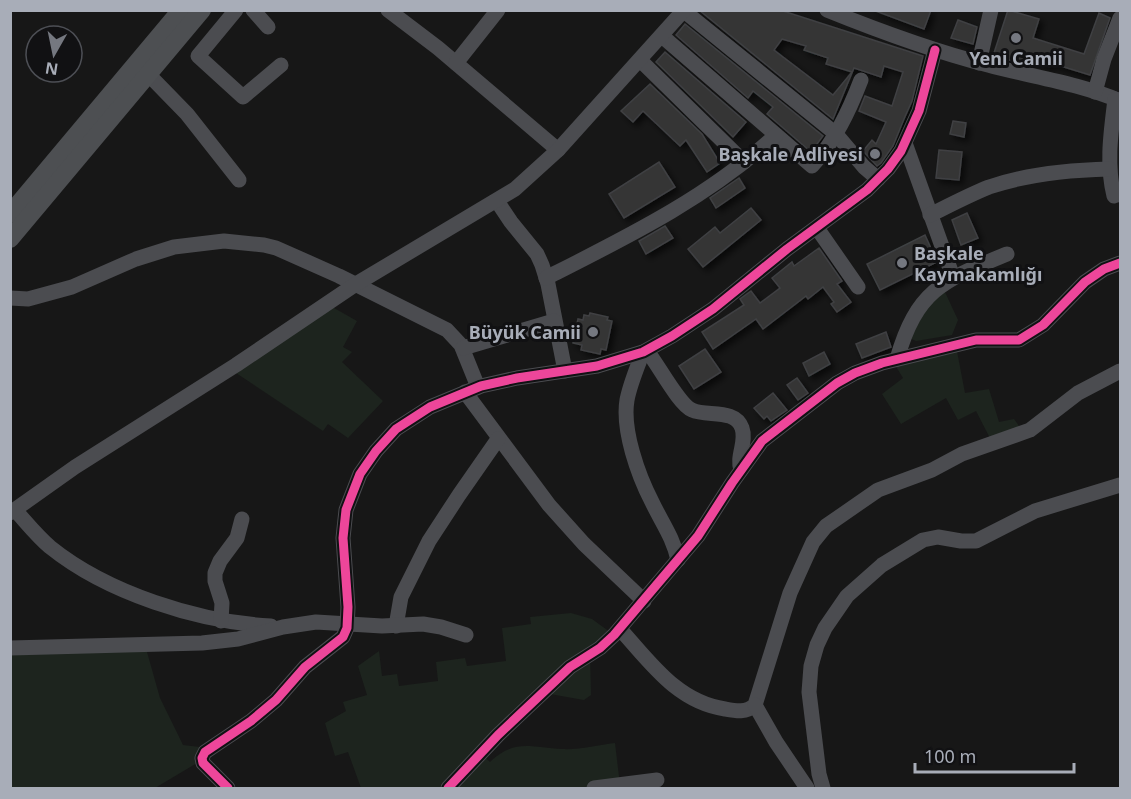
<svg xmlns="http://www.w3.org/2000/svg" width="1131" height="799" font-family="'Noto Sans',sans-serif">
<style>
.green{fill:#1d241e}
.building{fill:#353536;stroke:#3f4043;stroke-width:1.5;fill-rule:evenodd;filter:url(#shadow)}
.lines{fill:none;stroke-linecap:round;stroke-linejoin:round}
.minor{stroke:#4b4c50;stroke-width:15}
.major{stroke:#4d4f52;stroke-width:18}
.cycleway-casing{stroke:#111113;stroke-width:13}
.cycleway{stroke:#ed469a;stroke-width:9}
.poi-dot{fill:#757880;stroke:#111113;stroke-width:2}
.labels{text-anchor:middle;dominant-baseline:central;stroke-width:6;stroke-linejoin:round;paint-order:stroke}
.poi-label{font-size:18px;font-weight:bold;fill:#a8adb8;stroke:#111113;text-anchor:end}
</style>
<defs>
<filter id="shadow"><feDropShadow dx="4" dy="4" stdDeviation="3" flood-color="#0009"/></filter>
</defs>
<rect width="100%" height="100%" fill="#171717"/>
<g class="green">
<polygon points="944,290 958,320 952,335 916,341 909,338 922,310"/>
<polygon points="327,304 357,321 343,347 352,352 342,362 383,401 348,438 328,424 323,431 230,369"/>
<polygon points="956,346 965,393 989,389 999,422 1014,419 1024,433 993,444 976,411 958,420 946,398 901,424 882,394 903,378 892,360"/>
<path d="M571 613 592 619 614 635 590 654 591 695 584 700 544 693 481 754 490 762C515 738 532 748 562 749 579 750 598 745 615 743L620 785 594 788H361L348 752 335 756 325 723 346 711 343 702 367 695 358 666 379 651 382 676 397 674 399 686 438 681 436 662 465 658 467 666 506 661 502 628 531 624 530 617Z"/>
<polygon points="145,645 160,698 183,745 208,748 202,760 155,788 11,788 11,648"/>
</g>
<g class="building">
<path d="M699 10H780L923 56 912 101 904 119 893 146 881 163 877 166 863 151 872 140 876 144 886 122 859 111 865 96 892 106 903 72 884 66 881 77 854 68 833 119ZM782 39 806 46 804 50 828 58 826 64 852 72 833 95 774 50Z"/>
<polygon points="873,10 931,10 924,29"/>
<polygon points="1008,10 1039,19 1033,38 1084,54 1099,13 1110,18 1090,75 1051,63 1050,67 1027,59 1025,64 993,56"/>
<polygon points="958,20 977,27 973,44 951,38"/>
<polygon points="685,24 823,136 811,152 767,114 773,107 753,91 748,98 676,35"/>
<polygon points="665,52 746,122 733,137 656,62"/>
<polygon points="650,84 702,134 720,163 707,172 686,140 680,146 643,111 633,122 621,111"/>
<polygon points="953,121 966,123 964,137 950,134"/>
<polygon points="939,150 962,152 959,180 936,178"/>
<polygon points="659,162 675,187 624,218 609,194"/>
<polygon points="739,178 745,188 716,208 710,198"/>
<polygon points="751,208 761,220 703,267 688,249 715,227 720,233"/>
<polygon points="967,213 978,238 961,245 952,220"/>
<polygon points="665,226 673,238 646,254 639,241"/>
<polygon points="925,235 937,262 880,290 867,264"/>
<polygon points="819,248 842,281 837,284 851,302 837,312 831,304 834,302 823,287 808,299 806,296 763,329 756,319 713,349 702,332 744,305 740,299 751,291 760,303 780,288 772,278 792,262 794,266"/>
<polygon points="590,313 608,317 607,320 612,321 606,350 601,349 600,354 581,350 582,345 573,343 578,319 583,320 584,315 589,316"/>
<polygon points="886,332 891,347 862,358 856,344"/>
<polygon points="705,349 721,372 694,389 679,366"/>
<polygon points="824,352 830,364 809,376 803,363"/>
<polygon points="797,378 808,393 798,400 787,385"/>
<polygon points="773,393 787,410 771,421 767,416 764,419 754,408"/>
</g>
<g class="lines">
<g class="minor">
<polyline points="236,10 198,56 243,97 281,65"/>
<polyline points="253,10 268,27"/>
<polyline points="388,10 438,48 558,150"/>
<path d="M827 10C879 31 933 51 988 65 1032 77 1078 83 1120 101"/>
<polyline points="684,11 836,134 864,167 878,179"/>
<path d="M662 36 812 166C835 141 849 111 861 80"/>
<polyline points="640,60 744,162"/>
<polyline points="456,63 498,10"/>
<polyline points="979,63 991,10"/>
<polyline points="149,75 187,114 239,180"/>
<polyline points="1095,92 1104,59 1120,18"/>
<path d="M1115 99C1111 132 1106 164 1114 196L1120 194"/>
<polyline points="905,143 953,277"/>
<polyline points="497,201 511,222 537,254 542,265 548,284 565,371"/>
<path d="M930 215C950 205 969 195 989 187 1027 174 1069 170 1109 169"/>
<polyline points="817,228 858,287"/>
<path d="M546 278C627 237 709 197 776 135"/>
<polyline points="10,298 28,299 72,287 136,259 174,247 224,241 264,245 276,248 339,276 447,330 461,345 478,387"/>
<polyline points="463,348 554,321"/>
<path d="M647 351C658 364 679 405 692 410 707 417 735 408 742 428 747 442 736 456 741 470"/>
<path d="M643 352C637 368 630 384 627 400 622 430 638 475 652 502 662 523 673 537 678 560"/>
<path d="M897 359C917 289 944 280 1007 254"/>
<polyline points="465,392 549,505 584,544 644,601"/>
<path d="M15 510C26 522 37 536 50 547 107 593 198 622 271 626"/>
<polyline points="10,513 75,467 236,365 356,284 515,189 558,150 684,10"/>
<polyline points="221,621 222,603 215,581 215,573 220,561 237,538 242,519"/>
<polyline points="396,626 401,597 429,541 459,495 498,439"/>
<path d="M620 629C650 662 677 702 725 709 736 711 746 713 755 705L790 593 813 542 826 526 878 490 932 470 962 454 1030 430 1078 393 1120 371"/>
<polyline points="10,648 202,643 238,639 283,627 316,622 382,626 423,624 441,627 466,635"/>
<polyline points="755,705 776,742 807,788"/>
<polyline points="228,788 203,763 202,758 205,752 251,721 276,700 305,667 343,637 347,628 348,607 343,538 346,510 360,474 376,451 396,429 430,407 481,386 517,378 597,366 643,352 672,336 713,309 787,249 867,190 888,169 901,151 919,111 935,50"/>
<polyline points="448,788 498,735 570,667 600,648 614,635 698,536 732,483 762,441 837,383 855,373 882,363 976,340 1019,340 1043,325 1085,282 1104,269 1120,263"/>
<polyline points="594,788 657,780"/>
<polyline points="823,788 819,774 809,692 811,666 817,645 825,628 847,596 882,565 923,540 938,537 961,541 976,541 1035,511 1120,485"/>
</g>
<g class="major">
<polyline points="10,214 181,10"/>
<polyline points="10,239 202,10"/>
</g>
<defs>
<g id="cycleway">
<polyline points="228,788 203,763 202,758 205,752 251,721 276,700 305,667 343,637 347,628 348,607 343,538 346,510 360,474 376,451 396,429 430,407 481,386 517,378 597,366 643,352 672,336 713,309 787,249 867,190 888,169 901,151 919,111 935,50"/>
<polyline points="448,788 498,735 570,667 600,648 614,635 698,536 732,483 762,441 837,383 855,373 882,363 976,340 1019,340 1043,325 1085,282 1104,269 1120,263"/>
</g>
</defs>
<use href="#cycleway" class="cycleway-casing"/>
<use href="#cycleway" class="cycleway"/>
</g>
<g class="poi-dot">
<circle cx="1016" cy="38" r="6"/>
<circle cx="875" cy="154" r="6"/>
<circle cx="902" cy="263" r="6"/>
<circle cx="593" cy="332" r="6"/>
</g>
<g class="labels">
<g class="poi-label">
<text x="1016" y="58" text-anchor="middle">Yeni Camii</text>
<text x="863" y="154">Başkale Adliyesi</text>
<text x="914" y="253" text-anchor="start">Başkale<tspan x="914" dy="21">Kaymakamlığı</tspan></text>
<text x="581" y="332">Büyük Camii</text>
</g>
</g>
<rect width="1131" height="799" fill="none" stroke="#a8adb8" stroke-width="24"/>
<g transform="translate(54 54) rotate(189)"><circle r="28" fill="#111113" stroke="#4d4f55" stroke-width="1.5"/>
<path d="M0-4.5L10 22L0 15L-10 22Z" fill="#757880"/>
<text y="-9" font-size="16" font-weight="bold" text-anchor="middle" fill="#a8adb8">N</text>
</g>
<path d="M915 763v9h159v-9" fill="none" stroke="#a8adb8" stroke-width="3"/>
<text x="924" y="763" font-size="18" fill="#a8adb8" stroke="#111113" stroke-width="4.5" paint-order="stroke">100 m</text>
</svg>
